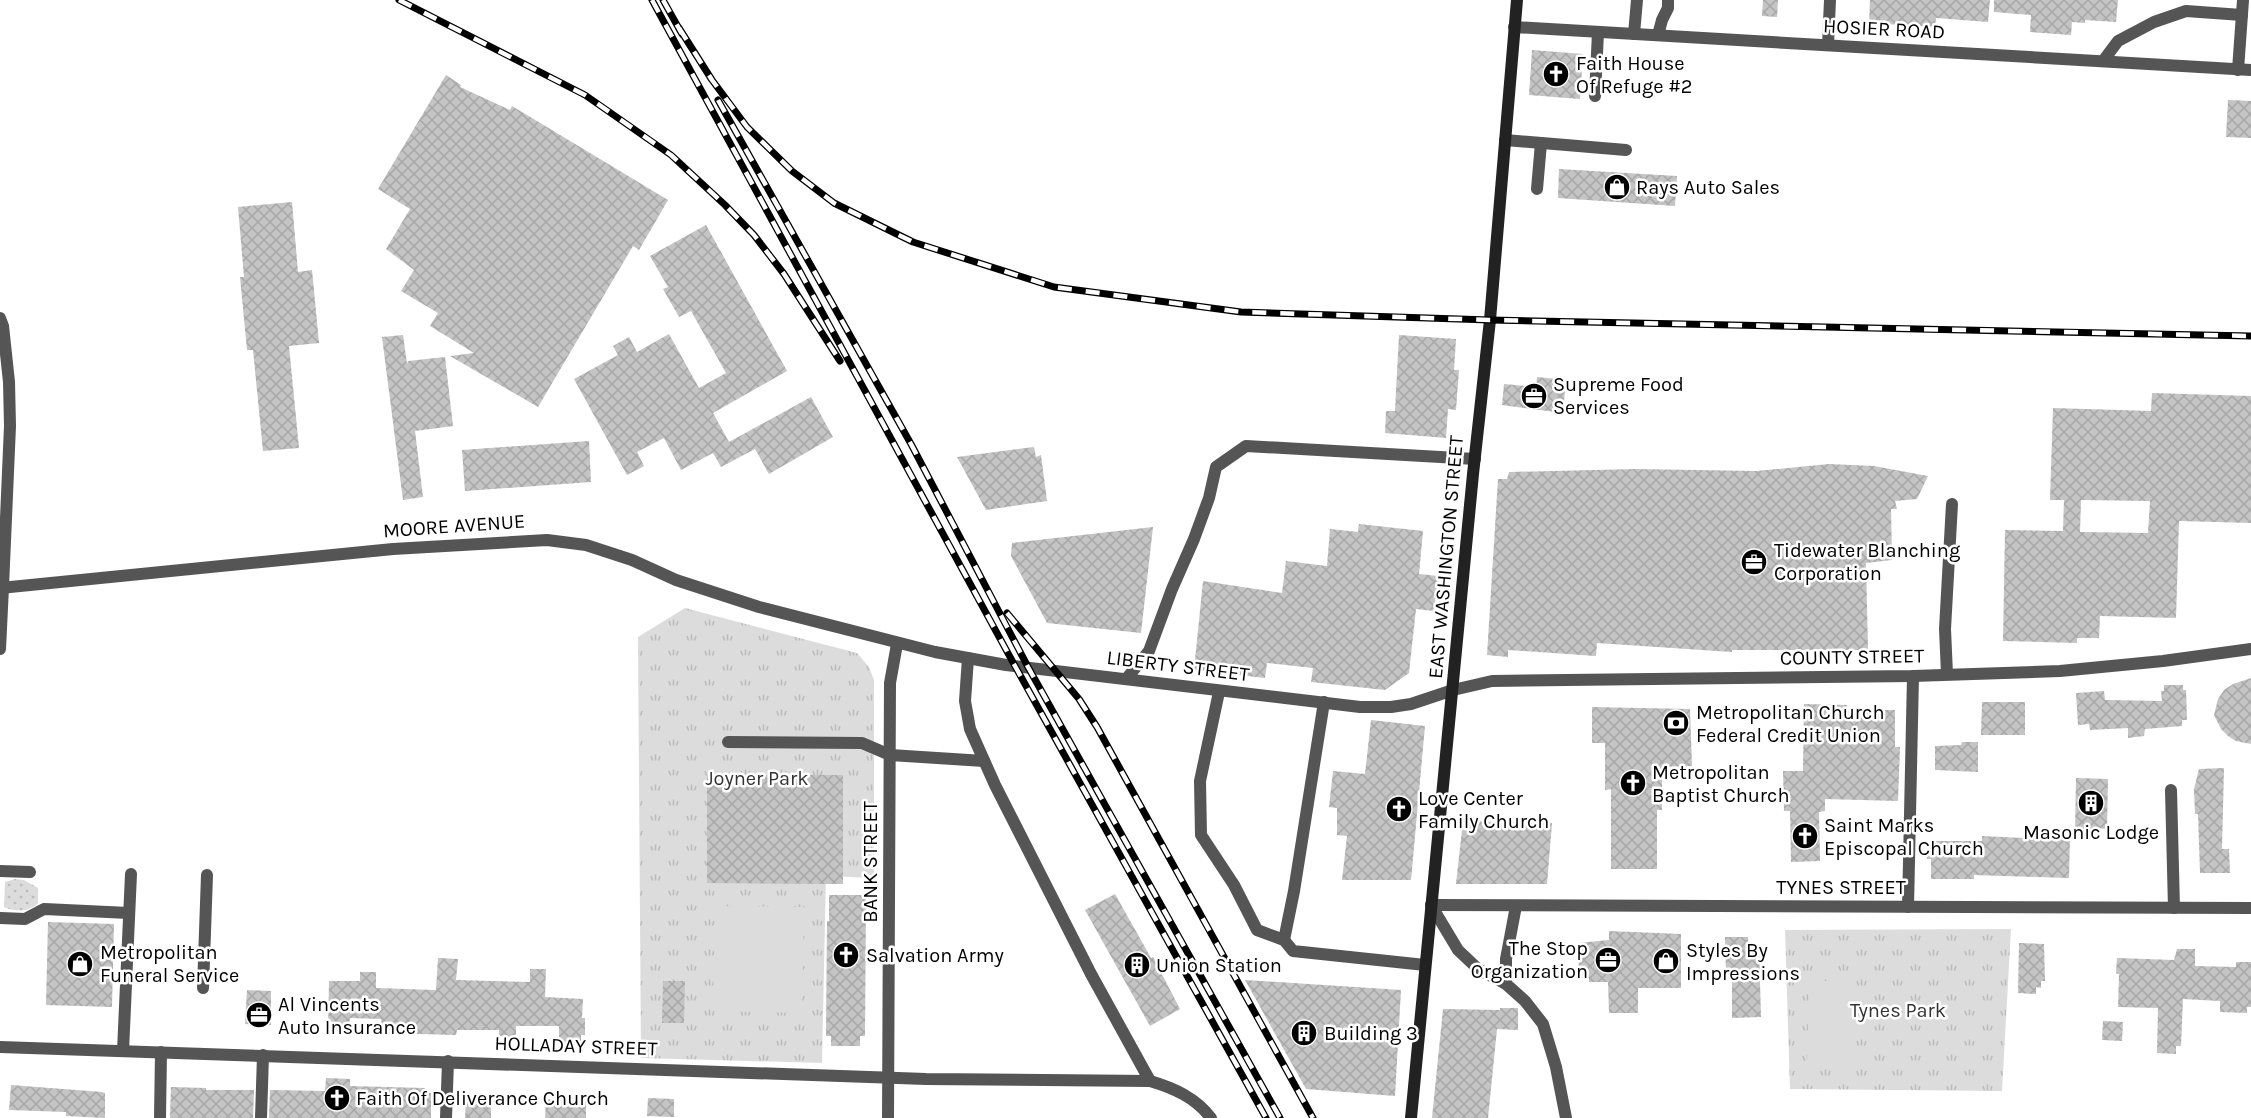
<svg xmlns="http://www.w3.org/2000/svg" width="2251" height="1118" font-family="Karla,sans-serif">
<style>
.grass{fill:url(#grass-dots)}
.park{fill:url(#park-tufts)}
.garden{fill:#dcdcdc}
.building{fill:url(#building-cross-hatch);fill-rule:evenodd}
.lines{fill:none;stroke-linecap:round;stroke-linejoin:round}
.service{stroke:#555;stroke-width:12}
.minor{stroke:#555;stroke-width:12}
.tertiary{stroke:#555;stroke-width:12}
.secondary{stroke:#222;stroke-width:12}
.rail-casing{stroke:#000;stroke-width:7}
.rail{stroke:#fff;stroke-width:4.5;stroke-dasharray:14;stroke-linecap:butt}
.labels{text-anchor:middle;dominant-baseline:central;stroke-width:5;stroke-linejoin:round;paint-order:stroke}
.street-label{font-size:20px;fill:#000;stroke:#fff}
.poi-label{font-size:20px;fill:#000;stroke:#fff;text-anchor:start}
.park-label{font-size:20px;fill:#333;stroke:#fff}
</style>
<defs>
<pattern id="grass-dots" width="8" height="8" patternUnits="userSpaceOnUse" patternTransform="scale(1.5)"><rect width="8" height="8" fill="#dcdcdc"/><path d="M2 2h.1M6 6h.1" fill="none" stroke="#bbb" stroke-width="1.8" stroke-linecap="round"/></pattern>
<pattern id="park-tufts" width="24" height="20" patternUnits="userSpaceOnUse" patternTransform="scale(1.5)"><rect width="24" height="20" fill="#dcdcdc"/><path d="M3 7l-1-3M5 7V3M7 7l1-3M15 17l-1-3M17 17v-4M19 17l1-3" fill="none" stroke="#bbb"/></pattern>
<pattern id="building-cross-hatch" width="8" height="8" patternUnits="userSpaceOnUse" patternTransform="scale(1.5)"><rect width="8" height="8" fill="#c4c4c4"/><path d="M0 0l8 8M0 8l8-8" fill="none" stroke="#a7a7a7"/></pattern>
</defs>
<rect width="100%" height="100%" fill="#fff"/>
<path class="grass" d="M15 879 24 880 38 888V903C30 912 15 912 4 907L5 882Z"/>
<g class="park">
<polygon points="685,608 857,653 869,667 874,680 874,878 826,876 822,1063 641,1058 638,637"/>
<polygon points="2011,929 2002,1091 1790,1089 1785,930"/>
</g>
<g class="garden">
<polygon points="715,906 804,907 802,1013 713,1011"/>
<polygon points="1809,981 1854,981 1853,1066 1807,1065"/>
</g>
<g class="building">
<polygon points="1763,0 1778,0 1777,17 1762,16"/>
<polygon points="1870,0 1990,0 1988,22 1936,18 1935,27 1869,23"/>
<polygon points="1994,0 2118,0 2116,22 2085,20 2085,23 2072,22 2071,35 2030,32 2031,15 1994,12"/>
<polygon points="1532,50 1583,54 1580,99 1529,95"/>
<polygon points="446,75 461,85 460,87 510,110 512,106 668,200 639,250 633,246 538,407 450,356 474,353 430,326 438,313 401,291 414,270 386,249 410,209 378,189"/>
<polygon points="2228,100 2251,101 2251,138 2226,137"/>
<polygon points="1559,169 1677,176 1675,206 1558,198"/>
<polygon points="292,202 298,272 312,270 319,343 289,346 299,448 263,451 253,350 247,350 240,277 244,277 238,207"/>
<polygon points="706,225 787,371 713,413 729,442 811,397 833,437 769,474 755,449 721,467 713,453 681,470 664,438 637,452 644,466 627,475 574,379 618,355 613,346 629,337 637,352 669,334 699,388 726,373 691,311 679,317 663,289 668,287 650,256"/>
<polygon points="403,335 407,364 408,361 445,357 453,426 415,431 423,497 403,500 382,337"/>
<polygon points="1399,335 1456,339 1454,370 1459,370 1456,410 1448,409 1446,438 1385,433 1386,411 1395,411"/>
<polygon points="1537,377 1566,380 1563,413 1502,405 1504,384 1536,387"/>
<path d="M2152 393 2251 396V523L2179 521 2176 618 2100 616 2099 638H2077V643L2003 641 2005 530 2063 531 2064 500H2050L2053 408 2151 411ZM2081 500 2150 501 2148 533 2080 532Z"/>
<polygon points="589,441 591,482 465,491 462,450"/>
<polygon points="1034,447 1036,457 1041,455 1047,501 986,510 957,457"/>
<polygon points="1829,464 1874,466 1928,476 1917,499 1895,501 1897,509 1891,509 1892,560 1866,563 1868,650 1732,650 1732,652 1597,643 1596,656 1508,650 1508,657 1487,655 1498,479 1507,479 1509,472 1635,469 1756,471"/>
<polygon points="1359,524 1423,531 1419,574 1438,576 1434,611 1416,609 1409,673 1385,690 1311,682 1313,668 1267,663 1265,678 1194,670 1203,581 1282,593 1286,561 1327,566 1330,529 1358,532"/>
<polygon points="1153,527 1141,633 1047,623 1011,556 1012,543"/>
<polygon points="2251,678 2251,744 2236,741 2228,736 2221,729 2214,715 2218,699 2224,690 2233,684"/>
<polygon points="2164,685 2183,685 2183,690 2186,690 2187,720 2182,720 2182,726 2145,729 2144,736 2128,738 2128,728 2090,730 2089,724 2078,725 2076,693 2104,691 2105,700 2162,701 2161,691 2164,691"/>
<polygon points="1982,702 2025,702 2025,735 1981,735"/>
<polygon points="1804,704 1847,705 1847,710 1895,710 1895,747 1900,747 1898,801 1825,799 1825,811 1819,812 1820,861 1791,862 1790,811 1784,811 1783,771 1803,771"/>
<polygon points="1592,707 1690,709 1692,766 1662,767 1662,810 1657,810 1657,869 1611,869 1611,789 1605,790 1605,743 1592,743"/>
<polygon points="1371,720 1425,726 1411,880 1342,880 1347,836 1337,835 1337,808 1329,807 1333,771 1365,774"/>
<polygon points="1962,742 1978,742 1978,772 1935,770 1935,746 1961,745"/>
<polygon points="2224,768 2222,849 2229,849 2230,873 2200,873 2198,814 2195,814 2194,789 2199,769"/>
<polygon points="707,775 843,775 843,884 707,883"/>
<polygon points="2076,778 2108,779 2107,829 2096,828 2096,831 2075,831"/>
<polygon points="1463,821 1552,823 1547,884 1456,884"/>
<polygon points="1982,836 2046,839 2046,836 2070,836 2069,878 1974,875 1974,879 1931,879 1931,859 1927,859 1926,843 1933,843 1933,841 1982,841"/>
<polygon points="1115,894 1151,958 1153,957 1180,1009 1150,1026 1085,910"/>
<polygon points="829,895 866,895 865,1036 860,1036 860,1046 831,1046 831,1036 826,1036 827,921 829,921"/>
<polygon points="48,922 114,924 112,1007 46,1005"/>
<polygon points="1609,931 1681,934 1681,988 1638,988 1638,1013 1609,1013 1608,982 1589,982 1589,978 1579,978 1578,943 1609,940"/>
<polygon points="1725,937 1748,937 1748,947 1759,947 1761,1017 1732,1018 1732,973 1726,973"/>
<polygon points="2019,943 2044,944 2045,981 2041,981 2041,988 2036,987 2036,994 2018,993"/>
<polygon points="2177,949 2195,949 2195,966 2236,967 2236,962 2251,962 2251,1007 2247,1007 2247,1013 2220,1012 2220,1001 2183,999 2181,1046 2176,1046 2176,1054 2157,1053 2158,1008 2118,1007 2119,974 2116,974 2117,958 2174,960"/>
<polygon points="438,958 458,959 456,980 530,982 530,969 546,969 545,997 583,999 582,1018 585,1018 585,1035 581,1035 581,1043 559,1042 559,1026 516,1026 516,1037 499,1036 499,1030 457,1030 456,1035 383,1033 381,1019 350,1018 348,1031 328,1031 329,981 360,981 360,972 376,972 376,988 436,990"/>
<polygon points="1245,980 1401,990 1395,1096 1306,1089"/>
<polygon points="663,981 685,981 684,1023 662,1023"/>
<polygon points="247,990 271,991 271,1025 245,1024"/>
<polygon points="1500,1008 1518,1008 1518,1030 1497,1029 1488,1118 1432,1118 1443,1009 1500,1010"/>
<polygon points="2103,1021 2123,1022 2122,1041 2102,1040"/>
<polygon points="326,1078 350,1079 350,1086 425,1088 425,1093 431,1093 431,1118 269,1118 270,1090 325,1091"/>
<polygon points="11,1085 102,1092 105,1093 105,1118 66,1116 66,1112 9,1110"/>
<polygon points="171,1087 206,1088 206,1090 254,1090 253,1118 170,1118"/>
<polygon points="466,1097 491,1097 491,1118 465,1118"/>
<polygon points="648,1098 674,1099 674,1117 647,1116"/>
<polygon points="546,1099 586,1101 586,1118 545,1118"/>
</g>
<g class="lines">
<g class="service">
<polyline points="1634,34 1637,0"/>
<polyline points="1658,35 1662,20 1668,8 1668,0"/>
<polyline points="2103,61 2118,41 2154,22 2186,11 2242,15"/>
<polyline points="1595,96 1598,32"/>
<polyline points="1505,140 1626,150"/>
<polyline points="1537,189 1541,143"/>
<polyline points="968,658 965,701 970,729 995,785 1091,974 1150,1081"/>
<polyline points="1947,674 1945,629 1952,504"/>
<polyline points="1127,678 1149,651 1172,589 1194,539 1209,498 1216,467 1246,446 1475,459"/>
<polyline points="1219,692 1200,781 1201,835 1234,885 1257,930 1284,940 1293,951 1425,965"/>
<polyline points="728,742 862,743 890,755 984,761"/>
<polyline points="0,871 30,872"/>
<polyline points="1431,905 1458,950 1478,969 1506,984 1525,1001 1543,1024 1556,1067 1566,1118"/>
<polyline points="0,918 25,919 44,909 129,913"/>
<polyline points="1284,940 1294,891 1324,702"/>
<polyline points="1506,984 1506,959 1516,906"/>
<polyline points="203,988 207,875"/>
<polyline points="123,1051 131,874"/>
<polyline points="160,1118 161,1052"/>
<polyline points="261,1118 263,1055"/>
<polyline points="446,1118 448,1061"/>
</g>
<g class="minor">
<polyline points="1828,45 1830,0"/>
<polyline points="2238,70 2243,0"/>
<polyline points="0,318 3,326 9,382 10,426 3,587"/>
<polyline points="2171,790 2174,908"/>
<polyline points="1431,905 2251,908"/>
<polyline points="1908,907 1913,676"/>
<path d="M0 1047 926 1079 1150 1081C1174 1088 1196 1098 1211 1118"/>
<polyline points="888,1118 890,683 897,644"/>
</g>
<g class="tertiary">
<polyline points="1514,27 2251,70"/>
<polyline points="0,588 393,549 547,540 586,545 632,560 676,580 759,607 935,652 1006,665 1360,707 1391,707 1411,704 1453,690 1492,681 1913,676 2060,671 2163,661 2251,649"/>
<polyline points="0,649 3,587"/>
</g>
<polyline class="secondary" points="1411,1118 1473,474 1490,320 1517,0"/>
<defs>
<g id="rail">
<polyline points="399,0 585,95 671,155 725,205 754,235 784,274 840,361"/>
<polyline points="652,0 1015,666 1266,1118"/>
<polyline points="663,0 682,34"/>
<polyline points="679,28 712,80 747,127 792,171 834,203 913,242 1054,287 1241,312 1490,320 2251,336"/>
<polyline points="718,100 911,444 1028,667 1280,1118"/>
<polyline points="1007,613 1079,699 1097,727 1313,1118"/>
</g>
</defs>
<use href="#rail" class="rail-casing"/>
<use href="#rail" class="rail"/>
</g>
<defs>
<symbol id="church-disc" viewBox="-11 -11 22 22"><circle r="9.5" fill="#000" stroke="#fff"/><path d="M-1.2-6h2.4v3.5h3.3v2.4h-3.3V6h-2.4V-.1h-3.3v-2.4h3.3Z" fill="#fff"/></symbol>
<symbol id="shop-disc" viewBox="-11 -11 22 22"><circle r="9.5" fill="#000" stroke="#fff"/><path d="M-5-2.5h2.3a2.7 3.5 0 0 1 5.4 0H5L5.5 6h-11ZM-1.5-2.5h3a1.5 2.3 0 0 0-3 0Z" fill="#fff"/></symbol>
<symbol id="office-disc" viewBox="-11 -11 22 22"><circle r="9.5" fill="#000" stroke="#fff"/><path d="M-6-3h4V-5.5h4V-3h4V5H-6ZM-1-4.5V-3h2v-1.5ZM-6 0V1H6V0Z" fill="#fff"/></symbol>
<symbol id="bank-disc" viewBox="-11 -11 22 22"><circle r="9.5" fill="#000" stroke="#fff"/><path d="M-6-4H6V4H-6ZM0-2.3a2.3 2.3 0 1 0 0 4.6a2.3 2.3 0 1 0 0-4.6Z" fill="#fff"/></symbol>
<symbol id="building-disc" viewBox="-11 -11 22 22"><circle r="9.5" fill="#000" stroke="#fff"/><path d="M-4-6H4V6H1V3H-1V6H-4ZM-2.5-4.3h1.7v1.8h-1.7ZM.8-4.3h1.7v1.8H.8ZM-2.5-1h1.7V.8h-1.7ZM.8-1h1.7V.8H.8Z" fill="#fff"/></symbol>
</defs>
<g fill-rule="evenodd">
<use href="#church-disc" x="1541" y="59" width="30" height="30"/>
<use href="#shop-disc" x="1602" y="172" width="30" height="30"/>
<use href="#office-disc" x="1519" y="381" width="30" height="30"/>
<use href="#office-disc" x="1739" y="547" width="30" height="30"/>
<use href="#bank-disc" x="1661" y="708" width="30" height="30"/>
<use href="#church-disc" x="1618" y="768" width="30" height="30"/>
<use href="#building-disc" x="2076" y="788" width="30" height="30"/>
<use href="#church-disc" x="1384" y="794" width="30" height="30"/>
<use href="#church-disc" x="1790" y="821" width="30" height="30"/>
<use href="#church-disc" x="831" y="940" width="30" height="30"/>
<use href="#office-disc" x="1593" y="945" width="30" height="30"/>
<use href="#shop-disc" x="1651" y="946" width="30" height="30"/>
<use href="#shop-disc" x="65" y="949" width="30" height="30"/>
<use href="#building-disc" x="1122" y="950" width="30" height="30"/>
<use href="#office-disc" x="244" y="1000" width="30" height="30"/>
<use href="#building-disc" x="1289" y="1018" width="30" height="30"/>
<use href="#church-disc" x="322" y="1083" width="30" height="30"/>
</g>
<g class="labels">
<g class="street-label">
<text transform="translate(1884 29) rotate(3)">HOSIER ROAD</text>
<text transform="translate(454 526) rotate(-4)">MOORE AVENUE</text>
<text transform="translate(1446 557) rotate(-85)">EAST WASHINGTON STREET</text>
<text transform="translate(1852 657) rotate(-1)">COUNTY STREET</text>
<text transform="translate(1178 666) rotate(7)">LIBERTY STREET</text>
<text transform="translate(870 862) rotate(-90)">BANK STREET</text>
<text x="1841" y="887">TYNES STREET</text>
<text transform="translate(576 1046) rotate(2)">HOLLADAY STREET</text>
</g>
<g class="poi-label">
<text x="1576" y="63">Faith House<tspan x="1576" dy="23">Of Refuge #2</tspan></text>
<text x="1636" y="187">Rays Auto Sales</text>
<text x="1553" y="384">Supreme Food<tspan x="1553" dy="23">Services</tspan></text>
<text x="1774" y="550">Tidewater Blanching<tspan x="1774" dy="23">Corporation</tspan></text>
<text x="1696" y="712">Metropolitan Church<tspan x="1696" dy="23">Federal Credit Union</tspan></text>
<text x="1652" y="772">Metropolitan<tspan x="1652" dy="23">Baptist Church</tspan></text>
<text x="1418" y="798">Love Center<tspan x="1418" dy="23">Family Church</tspan></text>
<text x="1824" y="825">Saint Marks<tspan x="1824" dy="23">Episcopal Church</tspan></text>
<text x="2091" y="832" text-anchor="middle">Masonic Lodge</text>
<text x="1588" y="948" text-anchor="end">The Stop<tspan x="1588" dy="23">Organization</tspan></text>
<text x="1686" y="950">Styles By<tspan x="1686" dy="23">Impressions</tspan></text>
<text x="100" y="952">Metropolitan<tspan x="100" dy="23">Funeral Service</tspan></text>
<text x="866" y="955">Salvation Army</text>
<text x="1156" y="965">Union Station</text>
<text x="278" y="1004">Al Vincents<tspan x="278" dy="23">Auto Insurance</tspan></text>
<text x="1324" y="1033">Building 3</text>
<text x="356" y="1098">Faith Of Deliverance Church</text>
</g>
<g class="park-label">
<text x="757" y="778">Joyner Park</text>
<text x="1898" y="1010">Tynes Park</text>
</g>
</g>
</svg>
